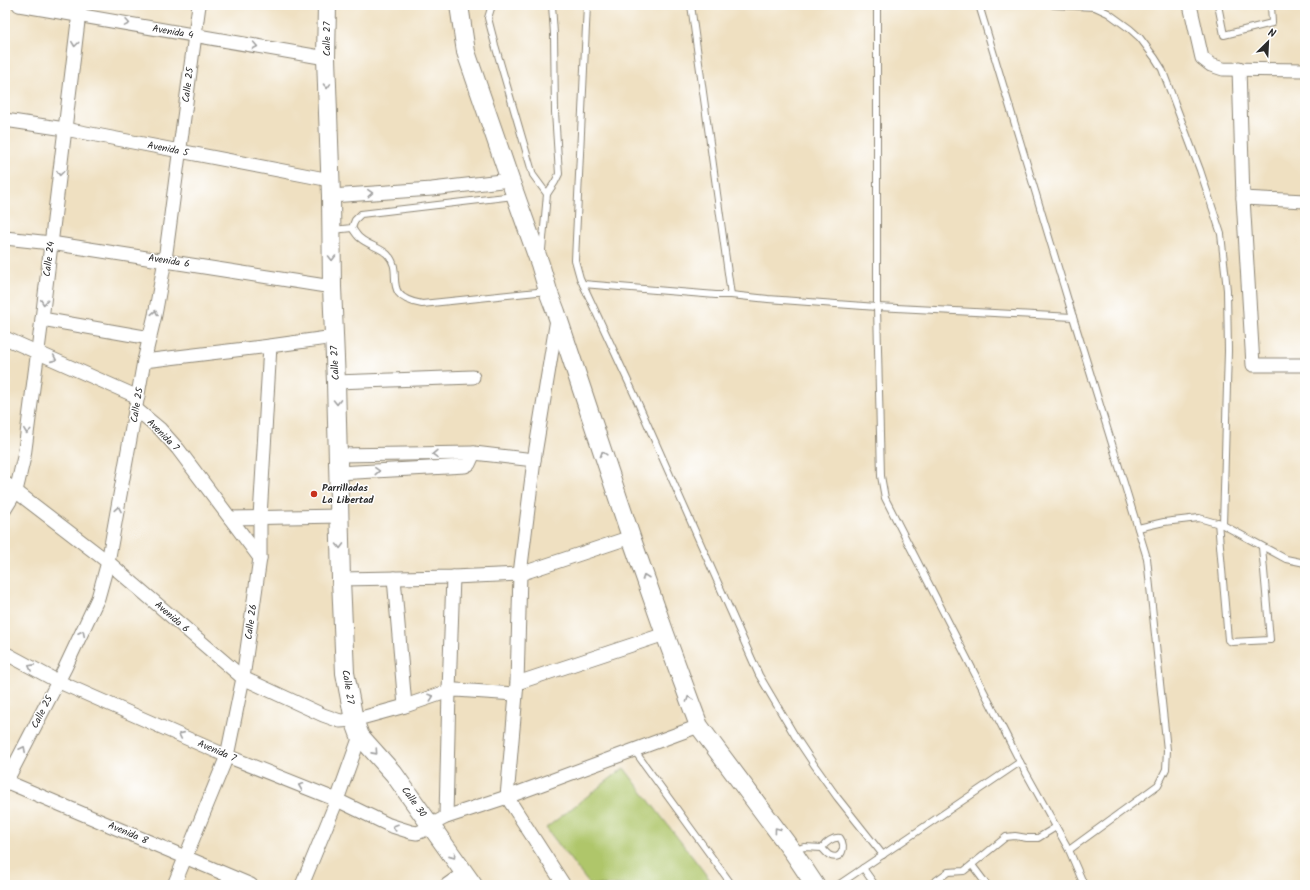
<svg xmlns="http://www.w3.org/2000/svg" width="1310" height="890" font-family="Kalam,sans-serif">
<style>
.green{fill:#afc66b;stroke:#6d784b}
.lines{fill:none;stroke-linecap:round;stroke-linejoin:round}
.service-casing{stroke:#8d8676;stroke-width:8}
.minor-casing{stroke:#8d8676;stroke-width:15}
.secondary-casing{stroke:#8d8676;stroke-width:20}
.service{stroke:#fff;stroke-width:6}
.minor{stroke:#fff;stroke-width:13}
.secondary{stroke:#fff;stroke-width:18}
.oneway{stroke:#a0a0a0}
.poi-dot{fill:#c8321e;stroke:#fff;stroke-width:1.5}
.labels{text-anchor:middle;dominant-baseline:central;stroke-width:3;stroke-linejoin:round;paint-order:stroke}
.street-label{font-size:10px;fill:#2b2b2b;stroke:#fff}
.poi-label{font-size:10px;font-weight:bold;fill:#2b2b2b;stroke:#fff;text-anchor:start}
</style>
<rect width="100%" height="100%" fill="#fff"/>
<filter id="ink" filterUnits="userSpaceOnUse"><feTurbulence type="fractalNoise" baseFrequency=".025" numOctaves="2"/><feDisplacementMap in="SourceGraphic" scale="8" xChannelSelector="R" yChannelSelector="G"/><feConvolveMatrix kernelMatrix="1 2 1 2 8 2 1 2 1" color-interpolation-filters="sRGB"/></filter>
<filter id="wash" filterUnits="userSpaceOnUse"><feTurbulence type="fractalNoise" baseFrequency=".012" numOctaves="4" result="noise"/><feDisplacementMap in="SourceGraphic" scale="16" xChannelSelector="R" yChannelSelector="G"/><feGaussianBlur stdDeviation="0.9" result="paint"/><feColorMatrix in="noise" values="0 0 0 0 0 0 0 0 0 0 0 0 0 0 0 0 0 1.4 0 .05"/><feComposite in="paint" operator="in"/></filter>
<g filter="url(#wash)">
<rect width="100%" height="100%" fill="#efe0c1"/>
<polygon class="green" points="624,768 714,885 590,885 546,828"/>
</g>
<g filter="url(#ink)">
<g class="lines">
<defs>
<g id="service">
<polyline points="492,5 488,18 495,45 533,175 547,194"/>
<polyline points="587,5 575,260 580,278 634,394 759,675 795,736 815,766 837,797 883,855"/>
<polyline points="691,5 731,295"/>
<polyline points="877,5 877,307 881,476 885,498 1020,762 1069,850 1084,885"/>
<polyline points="979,5 1073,317 1147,558 1167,750 1166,769 1158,785 1069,850"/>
<polyline points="1054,5 1095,7 1108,13 1130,29 1140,38 1155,58 1162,69 1200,170 1221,234 1227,290 1228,351 1223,525"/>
<polyline points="1218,5 1224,35 1272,23 1271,5"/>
<path d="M352 228C355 232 357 236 360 238 368 245 379 247 387 254 406 272 378 296 422 304L547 291"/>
<polyline points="333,230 352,228 355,220 361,214 514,196"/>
<polyline points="542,250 547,194 555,182 559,174 555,112 554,34 552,5"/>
<polyline points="583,284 716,295 731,295 768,299 877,307 1073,317"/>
<polyline points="1218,522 1228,640 1232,642 1270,640 1262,547"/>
<polyline points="1138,528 1164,522 1199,518 1223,525 1286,559 1305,563"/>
<polyline points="634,750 732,885"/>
<path d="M794 851 804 847 822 848C824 850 826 853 829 855 841 862 847 847 840 838 833 837 826 842 822 848"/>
<polyline points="972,865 987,885"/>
<polyline points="863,868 875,885"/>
<polyline points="838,885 1020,762"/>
<polyline points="930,885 948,872 964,871 1006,837 1015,836 1027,838 1038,838 1056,827"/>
</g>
<g id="minor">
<polyline points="19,5 326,58"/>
<polyline points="1190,5 1202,58 1211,65 1223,69 1305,70"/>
<polyline points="1239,68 1243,198 1253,365 1305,365"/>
<polyline points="5,120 65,129 330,180"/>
<polyline points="331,196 432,189 510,180"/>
<polyline points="1243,198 1305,201"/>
<polyline points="5,238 51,243 332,287"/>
<polyline points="42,319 150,338"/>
<polyline points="557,319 534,460 520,574 517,683 507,797 564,885"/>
<polyline points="5,338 138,397"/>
<polyline points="144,361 270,346 334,337"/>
<polyline points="336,382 473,377"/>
<polyline points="136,409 160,429 178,449 260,558"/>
<polyline points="338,455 474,453 534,460"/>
<polyline points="338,473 465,466 469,464 474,453"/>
<polyline points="5,483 108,562 243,678 323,715 340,721 354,720 405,706 449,691 456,690 515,694"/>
<polyline points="5,509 16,491 24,457 42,319 80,5"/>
<polyline points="230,518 340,516"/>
<polyline points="394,578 405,706"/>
<polyline points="341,579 453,577 520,574 631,537"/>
<polyline points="5,653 57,681 227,756 337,800 389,825 411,832 417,833 422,831 431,825 446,817 507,797 699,726"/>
<polyline points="517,683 665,634"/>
<polyline points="5,781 251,885"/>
<polyline points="5,784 65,668 98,598 108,562 144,361 155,315 165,260 199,5"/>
<polyline points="446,817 449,691 453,577"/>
<polyline points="174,885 227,756 243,678 260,558 260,517 270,346"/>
<polyline points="302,885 337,800 360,736"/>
<polyline points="447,885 464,873"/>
</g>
<g id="secondary">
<polyline points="327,5 326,58 331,196 332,287 336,382 341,579 345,673 354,720 360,736 394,774 473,885"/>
<polyline points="459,5 466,52 510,180 540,264 548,291 556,312 631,537 665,634 699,726 793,852 815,885"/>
</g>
</defs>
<use href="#service" class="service-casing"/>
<use href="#minor" class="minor-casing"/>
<use href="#secondary" class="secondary-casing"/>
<use href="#service" class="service"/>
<use href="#minor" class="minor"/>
<use href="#secondary" class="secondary"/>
</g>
<defs><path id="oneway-chevron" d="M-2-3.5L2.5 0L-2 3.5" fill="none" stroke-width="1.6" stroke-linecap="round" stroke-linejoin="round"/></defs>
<g class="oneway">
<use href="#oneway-chevron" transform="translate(127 23) rotate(10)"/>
<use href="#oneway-chevron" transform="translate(75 44) rotate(97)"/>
<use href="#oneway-chevron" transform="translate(255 46) rotate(10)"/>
<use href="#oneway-chevron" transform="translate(327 86) rotate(88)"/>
<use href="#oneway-chevron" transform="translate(60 173) rotate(97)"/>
<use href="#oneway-chevron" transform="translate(370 193) rotate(-4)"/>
<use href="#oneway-chevron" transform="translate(332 258) rotate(90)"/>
<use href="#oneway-chevron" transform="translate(44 302) rotate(96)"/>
<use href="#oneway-chevron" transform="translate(155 313) rotate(-79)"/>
<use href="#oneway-chevron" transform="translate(54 359) rotate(24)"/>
<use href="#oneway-chevron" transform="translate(337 402) rotate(89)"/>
<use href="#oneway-chevron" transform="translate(27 431) rotate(97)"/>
<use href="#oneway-chevron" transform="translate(435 454) rotate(179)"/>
<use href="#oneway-chevron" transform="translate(603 454) rotate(-108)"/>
<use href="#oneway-chevron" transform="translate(377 471) rotate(-3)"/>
<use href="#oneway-chevron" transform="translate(118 509) rotate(-80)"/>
<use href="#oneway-chevron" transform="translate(340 546) rotate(89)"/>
<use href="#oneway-chevron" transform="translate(645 577) rotate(-109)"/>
<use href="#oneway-chevron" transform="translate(82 633) rotate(-64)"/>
<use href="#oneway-chevron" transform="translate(31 667) rotate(-152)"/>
<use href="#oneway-chevron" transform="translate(431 697) rotate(-19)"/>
<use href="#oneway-chevron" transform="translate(689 699) rotate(-110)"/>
<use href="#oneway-chevron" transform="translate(181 735) rotate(-156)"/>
<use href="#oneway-chevron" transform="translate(23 749) rotate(-63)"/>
<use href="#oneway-chevron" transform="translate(375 752) rotate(48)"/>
<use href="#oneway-chevron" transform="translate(301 786) rotate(-158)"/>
<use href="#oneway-chevron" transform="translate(395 827) rotate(-161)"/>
<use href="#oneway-chevron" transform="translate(777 830) rotate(-127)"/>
<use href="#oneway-chevron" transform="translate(453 856) rotate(55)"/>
</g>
</g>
<circle class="poi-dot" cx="314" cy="494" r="4"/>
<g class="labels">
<g class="street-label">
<text transform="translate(173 32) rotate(10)">Avenida 4</text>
<text transform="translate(327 39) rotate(-90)">Calle 27</text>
<text transform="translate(188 85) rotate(-83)">Calle 25</text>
<text transform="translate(168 149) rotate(11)">Avenida 5</text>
<text transform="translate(49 259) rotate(-83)">Calle 24</text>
<text transform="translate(169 261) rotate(9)">Avenida 6</text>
<text transform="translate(335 363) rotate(-93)">Calle 27</text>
<text transform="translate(137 405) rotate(-80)">Calle 25</text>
<text transform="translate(163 435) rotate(45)">Avenida 7</text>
<text transform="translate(172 617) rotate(41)">Avenida 6</text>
<text transform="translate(251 622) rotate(-82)">Calle 26</text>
<text transform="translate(348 687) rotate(81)">Calle 27</text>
<text transform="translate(42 712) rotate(-63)">Calle 25</text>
<text transform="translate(217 751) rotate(23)">Avenida 7</text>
<text transform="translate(414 802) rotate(54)">Calle 30</text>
<text transform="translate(128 833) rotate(23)">Avenida 8</text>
</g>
<g class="poi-label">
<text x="322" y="488">Parrilladas<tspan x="322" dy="12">La Libertad</tspan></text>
</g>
</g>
<rect width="1310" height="890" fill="none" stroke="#fff" stroke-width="20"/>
<g transform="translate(1268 42) rotate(24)" stroke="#ffffff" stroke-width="3" paint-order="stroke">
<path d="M0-3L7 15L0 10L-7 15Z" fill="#2b2b2b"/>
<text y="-6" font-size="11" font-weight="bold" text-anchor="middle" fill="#2b2b2b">N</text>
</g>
</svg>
